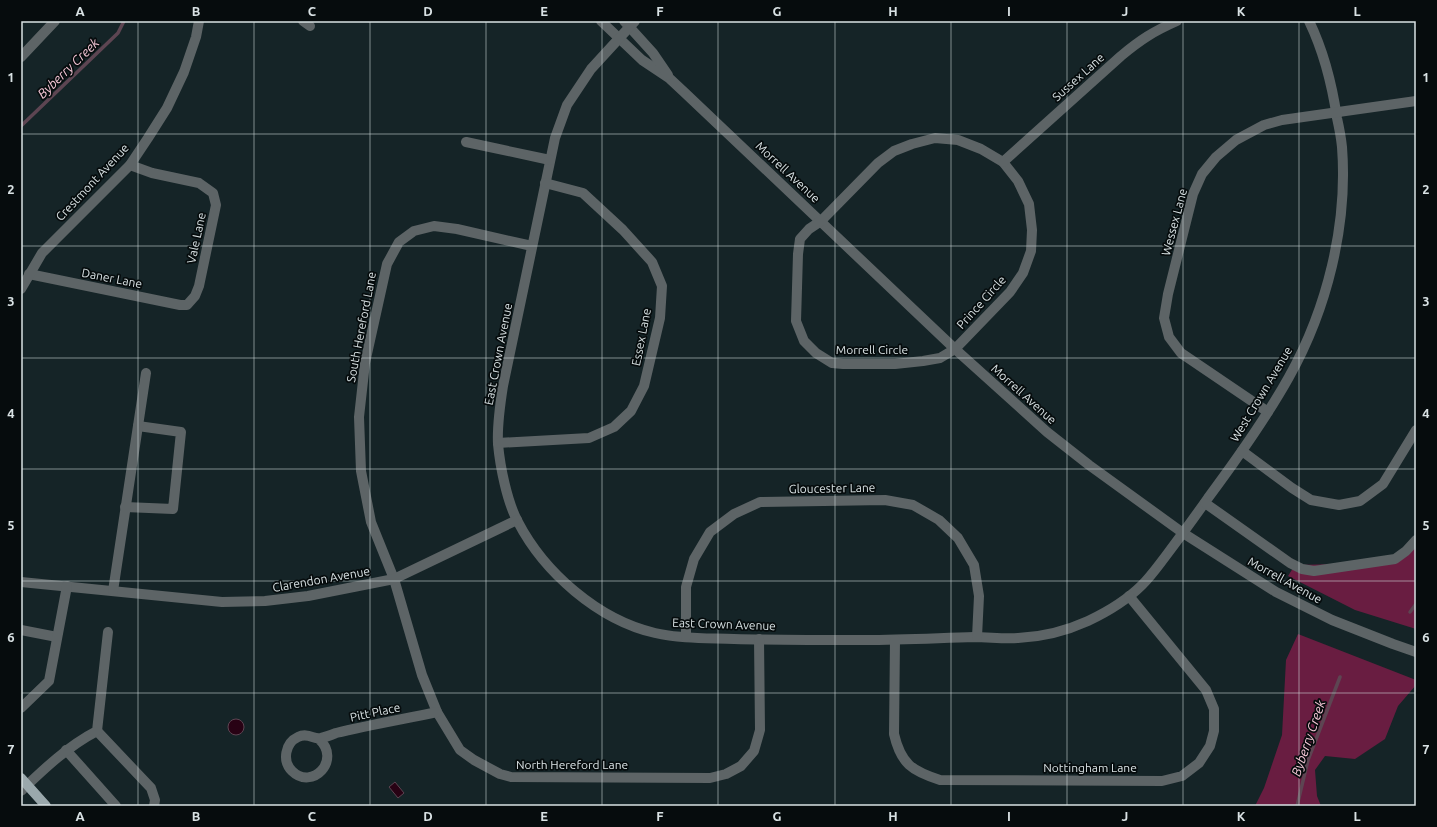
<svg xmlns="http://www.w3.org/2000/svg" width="1437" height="827" font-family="Ubuntu,sans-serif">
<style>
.green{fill:#691d41}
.water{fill:#280214;stroke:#5d4552}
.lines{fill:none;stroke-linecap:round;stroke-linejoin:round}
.stream{stroke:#5d4552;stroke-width:3.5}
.minor{stroke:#5d6466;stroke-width:10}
.major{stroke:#9aa8ac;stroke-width:10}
.grid{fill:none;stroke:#d9e2e4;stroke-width:1;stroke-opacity:0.55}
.labels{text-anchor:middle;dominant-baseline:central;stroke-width:3.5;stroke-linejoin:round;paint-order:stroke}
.street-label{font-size:12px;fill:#d9e2e4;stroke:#060c0d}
.water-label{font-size:13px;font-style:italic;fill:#f8c9d9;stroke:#060c0d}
.neatline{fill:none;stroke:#d9e2e4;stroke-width:1.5}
.grid-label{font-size:13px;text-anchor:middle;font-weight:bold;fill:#d9e2e4}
</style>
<rect width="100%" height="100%" fill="#152427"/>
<g class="green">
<polygon points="1416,543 1416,629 1355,610 1288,576 1295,565 1390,563"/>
<polygon points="1298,634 1416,680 1416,685 1398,706 1385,739 1355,759 1325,756 1315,770 1317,796 1321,806 1255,806 1264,788 1282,735 1286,660"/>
</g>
<g class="water">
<circle cx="236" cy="727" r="8"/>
<polygon points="395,782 404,793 398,798 389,787"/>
</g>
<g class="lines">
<g class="stream">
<polyline points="21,126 118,33 124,21"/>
<polyline points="1410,612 1416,604"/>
<polyline points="1297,806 1308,760 1340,677"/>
</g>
<g class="minor">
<polyline points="303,21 310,26"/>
<polyline points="601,21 642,60 669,78 684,92 955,349 1047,432 1089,465 1183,533 1276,592 1332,620 1393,644 1416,652"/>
<polyline points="624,21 653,53 668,75"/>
<path d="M635 21 591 69 567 105 555 138 503 386C500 405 497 425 498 444 500 466 507 502 518 522 544 572 598 620 655 633 681 639 708 638 734 639 778 640 822 640 865 640 902 640 938 638 974 637 989 637 1003 639 1018 638 1042 637 1066 631 1088 621 1107 612 1127 600 1142 585 1151 576 1158 566 1165 557 1180 537 1194 518 1208 498 1237 459 1265 420 1289 377 1327 309 1348 225 1342 147 1341 137 1339 127 1337 118 1332 84 1324 52 1309 21"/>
<polyline points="21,57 55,21"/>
<polygon points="935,138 958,140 981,149 1003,162 1018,181 1029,204 1032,230 1031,251 1023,273 1010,292 955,349 940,358 923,361 895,364 843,364 832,363 816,353 804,341 796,321 798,254 800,239 809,229 821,221 878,163 894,151 912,144"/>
<polyline points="466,142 550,160"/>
<path d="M1003 162 1121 56C1140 40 1154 31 1177 21"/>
<polyline points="532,246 457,229 434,226 414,231 399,242 387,264 365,363 359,417 361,471 371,522 394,579 422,675 437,712 460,750 474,760 500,774 511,777 710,778 726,774 741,766 754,751 760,730 759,639"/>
<polyline points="29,274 180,305 187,305 195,296 199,286 216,205 213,193 199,183 152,173 130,165"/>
<polyline points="21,289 42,253 130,165 148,138 167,108 184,72 196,37 199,21"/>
<polyline points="1268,412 1181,353 1169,337 1164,318 1168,294 1193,194 1202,174 1216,157 1236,140 1264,125 1282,120 1416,101"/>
<polyline points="498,443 589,438 614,427 631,411 644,386 660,318 662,286 652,262 623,230 583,193 545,183"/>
<polyline points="1242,451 1292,488 1311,500 1339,505 1360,501 1383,484 1416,430"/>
<polyline points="1205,503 1290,563 1302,569 1314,571 1395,559 1406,551 1416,540"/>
<polyline points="125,507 173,509 181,432 138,426"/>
<polyline points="21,582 222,602 265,601 308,596 394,579 517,520"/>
<polyline points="113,591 146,373"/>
<polyline points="21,630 57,637"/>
<polyline points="686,637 686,587 694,559 710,532 734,514 760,502 885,500 913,505 939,520 958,538 974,565 979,596 977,637"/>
<path d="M895 640 894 734C901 764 912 771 940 780L1162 781 1182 776 1199 763 1210 746 1214 731V709L1206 690 1129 596"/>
<polyline points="21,708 49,681 67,586"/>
<polyline points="97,731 151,788 155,800 154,806"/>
<path d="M319 739C342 760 312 791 292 771 282 761 285 743 298 737 308 732 314 740 321 738 326 737 331 735 336 733 369 725 404 719 437 712"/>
<polyline points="66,750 116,806"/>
<path d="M21 791C44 769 68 746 97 731L108 632"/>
</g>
<polyline class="major" points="21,778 46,806"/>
</g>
<path class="grid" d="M138 21V806M254 21V806M370 21V806M486 21V806M602 21V806M718 21V806M835 21V806M951 21V806M1067 21V806M1183 21V806M1299 21V806M21 134H1416M21 246H1416M21 358H1416M21 469H1416M21 581H1416M21 693H1416"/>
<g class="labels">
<g class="street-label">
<text transform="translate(1078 77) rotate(-42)">Sussex Lane</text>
<text transform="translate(788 172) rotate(43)">Morrell Avenue</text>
<text transform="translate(92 182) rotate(-47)">Crestmont Avenue</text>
<text transform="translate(1174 222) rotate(-75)">Wessex Lane</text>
<text transform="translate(196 238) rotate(-78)">Vale Lane</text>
<text transform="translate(112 278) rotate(11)">Daner Lane</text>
<text transform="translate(981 302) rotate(-48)">Prince Circle</text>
<text transform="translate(361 327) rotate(-79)">South Hereford Lane</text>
<text transform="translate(641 337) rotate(-79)">Essex Lane</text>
<text x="872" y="349">Morrell Circle</text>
<text transform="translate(498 354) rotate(-79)">East Crown Avenue</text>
<text transform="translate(1024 394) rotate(42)">Morrell Avenue</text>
<text transform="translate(1261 394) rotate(-59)">West Crown Avenue</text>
<text transform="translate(832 488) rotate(-1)">Gloucester Lane</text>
<text transform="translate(321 579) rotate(-10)">Clarendon Avenue</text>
<text transform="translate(1285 580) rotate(29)">Morrell Avenue</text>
<text transform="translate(724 624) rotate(2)">East Crown Avenue</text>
<text transform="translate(375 712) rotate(-12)">Pitt Place</text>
<text x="572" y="764">North Hereford Lane</text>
<text x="1090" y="767">Nottingham Lane</text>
</g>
<g class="water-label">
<text transform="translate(68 68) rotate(-44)">Byberry Creek</text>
<text transform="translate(1308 738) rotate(-71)">Byberry Creek</text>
</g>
</g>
<rect width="1437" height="827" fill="none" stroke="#060c0d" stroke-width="44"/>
<rect x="22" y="22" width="1393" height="783" class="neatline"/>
<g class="grid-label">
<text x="80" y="16">A</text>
<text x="196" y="16">B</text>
<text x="312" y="16">C</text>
<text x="428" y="16">D</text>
<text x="544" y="16">E</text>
<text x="660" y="16">F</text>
<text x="777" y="16">G</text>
<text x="893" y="16">H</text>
<text x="1009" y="16">I</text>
<text x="1125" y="16">J</text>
<text x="1241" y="16">K</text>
<text x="1357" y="16">L</text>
<text x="11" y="82">1</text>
<text x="1426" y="82">1</text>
<text x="11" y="194">2</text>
<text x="1426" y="194">2</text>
<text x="11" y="306">3</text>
<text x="1426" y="306">3</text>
<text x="11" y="418">4</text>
<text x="1426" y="418">4</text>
<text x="11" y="530">5</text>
<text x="1426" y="530">5</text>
<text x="11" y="642">6</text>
<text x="1426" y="642">6</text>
<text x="11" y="754">7</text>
<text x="1426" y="754">7</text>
<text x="80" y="821">A</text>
<text x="196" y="821">B</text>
<text x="312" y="821">C</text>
<text x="428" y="821">D</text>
<text x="544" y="821">E</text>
<text x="660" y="821">F</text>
<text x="777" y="821">G</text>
<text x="893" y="821">H</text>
<text x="1009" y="821">I</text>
<text x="1125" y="821">J</text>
<text x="1241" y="821">K</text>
<text x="1357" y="821">L</text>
</g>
</svg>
